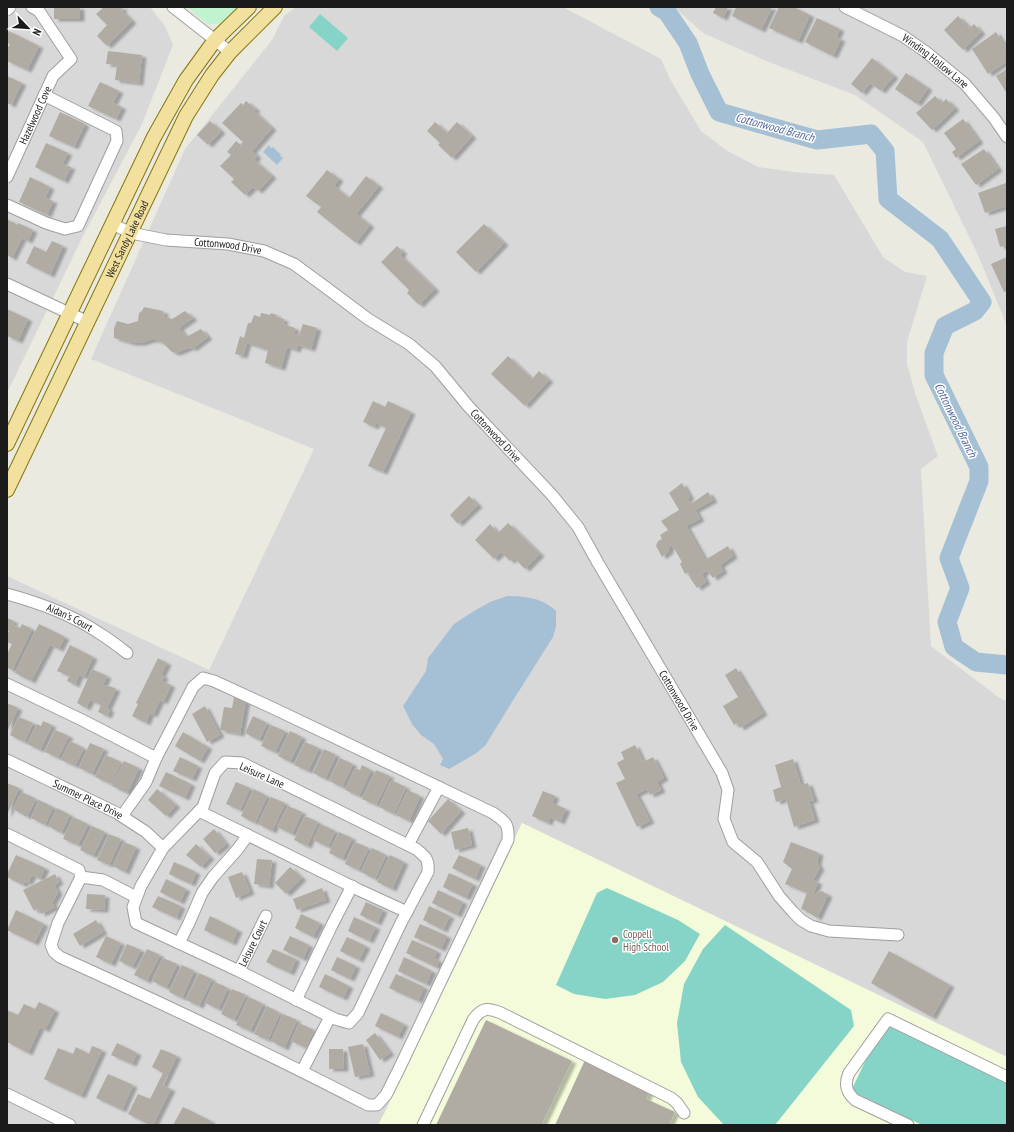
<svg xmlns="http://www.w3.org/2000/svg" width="1014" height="1132" font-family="'PT Sans Narrow',sans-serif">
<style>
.residential{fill:#d9d8d8}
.education{fill:#f4fbda}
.park{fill:#c1f3d0}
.pitch{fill:#86d4c7}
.water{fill:#a5c0d5}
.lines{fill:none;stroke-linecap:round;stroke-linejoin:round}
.river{stroke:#a5c0d5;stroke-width:19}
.building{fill:#b0aca4;filter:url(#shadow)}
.minor-casing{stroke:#9f9f9f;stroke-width:13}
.major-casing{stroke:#84760e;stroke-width:16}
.minor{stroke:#fff;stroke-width:11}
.major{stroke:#f2e09f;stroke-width:14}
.education-dot{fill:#8d6e63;stroke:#fff;stroke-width:1.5}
.labels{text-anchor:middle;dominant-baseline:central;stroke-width:3;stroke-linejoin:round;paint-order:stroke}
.street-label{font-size:11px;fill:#1b1b1b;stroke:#fff}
.education-label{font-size:11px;fill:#785e54;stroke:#fff;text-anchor:start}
.water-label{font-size:12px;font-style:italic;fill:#5168a0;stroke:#fff}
</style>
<defs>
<filter id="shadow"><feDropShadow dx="4.5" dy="2.5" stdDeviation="1" flood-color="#0004"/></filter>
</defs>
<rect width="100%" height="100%" fill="#ebeae1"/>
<g class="residential">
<polygon points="7,7 150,7 165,26 173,45 142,124 82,238 7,393"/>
<polygon points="296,7 563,7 661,59 670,79 701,131 726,150 758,167 793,172 834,175 883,257 905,272 927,276 907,342 907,364 916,396 938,456 921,469 931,646 1001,699 1007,701 1007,1057 522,823 384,1114 378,1125 7,1125 7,576 209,670 314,449 91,359 185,149 272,40 284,16"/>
<polygon points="674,7 1007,7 1007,326 978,255 923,142 855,95 766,61 703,33"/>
</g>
<polygon class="education" points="522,823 1007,1057 1007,1125 378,1125 384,1114"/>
<polygon class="park" points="187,7 238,7 220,24 207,24"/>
<g class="pitch">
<polygon points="320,14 348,38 337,51 309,27"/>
<polygon points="607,888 678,920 700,934 685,961 663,982 635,995 605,999 574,994 556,985 597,893"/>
<polygon points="725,925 851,1010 854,1026 775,1125 724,1125 698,1097 681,1062 677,1023 684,984 703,949"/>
<polygon points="884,1022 1007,1081 1007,1125 922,1125 851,1091"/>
</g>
<g class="water">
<polygon points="269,145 271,148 273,147 281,155 280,156 283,158 277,165 263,152"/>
<path d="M507 596C525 596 543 598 556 611V627L553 637 512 702 485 746 475 754 449 769 440 765 443 759 434 744 421 735 412 724 403 706 426 671 428 658 454 624 474 611 490 602Z"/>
</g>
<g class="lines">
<polyline class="river" points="659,7 667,12 688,43 700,74 719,112 817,140 871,134 885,151 888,199 940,239 982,302 975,311 945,326 934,353 934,375 979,467 979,481 949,558 960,588 947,622 954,647 976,662 1007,665"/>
</g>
<g class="building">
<rect x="54" y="7" width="26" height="12"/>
<polygon points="104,7 124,7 121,10 132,21 107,46 97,36 107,25 96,14"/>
<polygon points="716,7 728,7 723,18 713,13"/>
<polygon points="736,7 772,7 761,30 732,16"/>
<polygon points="779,7 794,7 810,15 798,41 769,28"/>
<polygon points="958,16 970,28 974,24 981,32 963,50 944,30"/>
<polygon points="817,18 840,29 836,37 841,39 833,56 805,42"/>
<polygon points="9,31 39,46 27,70 7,61 7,49 10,44 7,43 7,35"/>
<polygon points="996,32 1005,46 1007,44 1007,61 988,74 972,49"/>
<polygon points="108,51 142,55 139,83 115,80 117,65 106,64"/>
<polygon points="872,58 894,76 881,91 870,83 862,93 851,84"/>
<polygon points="1007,69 1007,94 996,76"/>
<polygon points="906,73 928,88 917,104 895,89"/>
<polygon points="7,76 22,83 11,105 7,103"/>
<polygon points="100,82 119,91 113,103 122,107 116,119 88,106"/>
<polygon points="935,96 942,103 946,99 955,108 932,130 916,113"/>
<polygon points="246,101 256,109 254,111 272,128 252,151 257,156 254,160 272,176 258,191 253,187 245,195 231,182 234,179 220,166 231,155 227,152 236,141 241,145 243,142 222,123 241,103 243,105"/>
<polygon points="60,112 85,124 74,147 49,136"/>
<polygon points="963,119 979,141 956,158 952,152 956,149 944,133"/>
<polygon points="210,121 221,131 208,145 197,135"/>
<polygon points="435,122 447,133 457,122 472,136 452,158 438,145 440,143 427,131"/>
<polygon points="46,143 68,153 62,164 71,167 64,181 35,167"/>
<polygon points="984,149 998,169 976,185 961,164"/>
<polygon points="327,170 339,179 334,186 349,198 366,176 379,186 356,214 370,225 356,243 317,212 321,207 306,196"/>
<polygon points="30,177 50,187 45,198 53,201 47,215 19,202"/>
<polygon points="1006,183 1007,206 985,213 978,193"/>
<polygon points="7,219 18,225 18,223 33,230 28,241 22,238 12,258 7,255"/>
<polygon points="484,224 504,243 476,272 456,252"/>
<polygon points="1007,226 1007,245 1000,247 995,229"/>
<polygon points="52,241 63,246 50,275 26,263 34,246 46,252"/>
<polygon points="397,246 403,252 400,255 435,289 419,305 407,293 409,290 381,262"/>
<polygon points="1007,257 1007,291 1004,292 991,264"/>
<polygon points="144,307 163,311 165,317 172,319 185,311 193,318 179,328 186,337 201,329 208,337 192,349 191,347 176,353 172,352 163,343 156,340 150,340 142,343 131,343 114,338 114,328 117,321 128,324 138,321 139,313 142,311"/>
<polygon points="7,309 28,319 18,341 7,336"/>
<polygon points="261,313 270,315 271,313 277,315 276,317 284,319 283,324 295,328 294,334 299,335 303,324 317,328 311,349 298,345 296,350 287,347 281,368 265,363 268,350 247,343 243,356 235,354 240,336 244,338 248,323 251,323 254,315 260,317"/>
<polygon points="508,356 532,379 539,371 549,380 525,406 491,374"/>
<polygon points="373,401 385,407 388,401 411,412 383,472 368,466 386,428 376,423 374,427 363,422"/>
<polygon points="682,483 690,497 687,499 691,504 708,492 713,500 695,510 700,519 686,526 705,560 728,546 733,556 720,565 723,571 713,578 707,570 702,574 706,582 697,588 690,578 689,572 685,574 680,564 682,562 672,545 669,548 669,551 662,557 656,546 658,541 662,539 660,535 668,530 661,521 679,510 669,493"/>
<polygon points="469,496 478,505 458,524 450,515"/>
<polygon points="508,523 540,554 525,569 514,558 510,561 501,552 494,559 475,540 490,524 498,533"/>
<polygon points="7,618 14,621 12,624 20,628 22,624 32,629 12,670 7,668 7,654 12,644 7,642 7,635 9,631 7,630"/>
<polygon points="39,624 65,637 59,649 50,645 31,681 15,673"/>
<polygon points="70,645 93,657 84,677 79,675 75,685 67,681 69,676 57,671"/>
<polygon points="158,658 167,663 161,675 164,676 162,681 171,685 163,702 160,700 153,715 150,713 146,723 132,716 138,704 136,703"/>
<polygon points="736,668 763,713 740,728 737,723 734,725 723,706 738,697 725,675"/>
<polygon points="92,669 107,676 103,685 106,686 107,685 116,689 107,708 110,710 107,716 98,712 101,705 90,700 86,708 77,703"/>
<polygon points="234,697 246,699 240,734 220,730 224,707 232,708"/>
<polygon points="7,703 18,708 7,732"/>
<polygon points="205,706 220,735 207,742 192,714"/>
<polygon points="253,716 267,723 259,740 245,733"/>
<polygon points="19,717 33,723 24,742 10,735"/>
<polygon points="43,721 52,725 40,750 27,744 37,724 41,726"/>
<polygon points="271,725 285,731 275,752 261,746"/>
<polygon points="55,730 69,736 58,758 45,752"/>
<polygon points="290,731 302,737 290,762 278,756"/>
<polygon points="183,732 208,747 200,761 175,746"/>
<polygon points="70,741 84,748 75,766 61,760"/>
<polygon points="305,742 319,748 308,771 294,765"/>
<polygon points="90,743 104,749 92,774 79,768"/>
<polygon points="635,745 643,762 653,757 664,778 657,782 661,790 650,795 647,789 636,794 650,821 637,827 616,783 625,779 617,763 624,759 621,752"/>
<polygon points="324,749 336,755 325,779 313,773"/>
<polygon points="106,755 121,762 111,784 95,777"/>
<polygon points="180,757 198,766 192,779 173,771"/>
<polygon points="340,758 353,764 342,787 329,781"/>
<polygon points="793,759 801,785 808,783 814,800 809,801 815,820 794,827 786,799 776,802 773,790 781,787 775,765"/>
<polygon points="124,761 139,768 127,793 112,786"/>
<polygon points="362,765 371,770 359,796 345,790 355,768 360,770"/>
<polygon points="376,770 390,776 376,805 362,799"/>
<polygon points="166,772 191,784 185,798 159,786"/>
<polygon points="391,780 406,787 394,814 379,807"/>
<polygon points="236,782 250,788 240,810 226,804"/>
<polygon points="7,783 19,788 7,815"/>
<polygon points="157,789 176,805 166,816 148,800"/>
<polygon points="254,789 267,796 255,823 241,816"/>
<polygon points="408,790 420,796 409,821 396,815"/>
<polygon points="543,791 555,796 552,803 566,809 560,822 550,817 548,823 532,816"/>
<polygon points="22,792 36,799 27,817 13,809"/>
<polygon points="271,797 285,803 272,831 258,824"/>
<polygon points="448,799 461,811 441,834 428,821"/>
<polygon points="39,800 53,807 45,825 31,818"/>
<polygon points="288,806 302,812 292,834 277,827"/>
<polygon points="57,808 70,815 61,833 48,826"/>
<polygon points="305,816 318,822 307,846 294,840"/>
<polygon points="73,817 88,824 78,845 63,839"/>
<polygon points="321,824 335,831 328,847 313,840"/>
<polygon points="92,826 105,832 93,856 80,850"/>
<polygon points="468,828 472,845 455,850 451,832"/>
<polygon points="214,829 226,844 215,853 203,839"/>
<polygon points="339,832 352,838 342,859 329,853"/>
<polygon points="109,834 121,839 109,865 97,860"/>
<polygon points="124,842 136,847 125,872 113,866"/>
<polygon points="355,842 369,848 358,870 345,864"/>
<polygon points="791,842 819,853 817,863 820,868 818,871 813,880 818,882 813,894 822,891 828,895 817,918 808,912 801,909 807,893 785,884 792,869 783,862"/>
<polygon points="196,844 210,857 201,867 186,855"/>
<polygon points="372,848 386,855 375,879 361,872"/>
<polygon points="16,855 45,868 40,879 32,875 28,883 25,881 23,885 7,877 7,874"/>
<polygon points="390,855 404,862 392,889 377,882"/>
<polygon points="459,855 481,865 475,879 452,868"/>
<polygon points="257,859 272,860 269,886 254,884"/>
<polygon points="174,862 196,872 191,884 169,874"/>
<polygon points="290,867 302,878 286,894 275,883"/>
<polygon points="242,872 250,892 236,898 228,877"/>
<polygon points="449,873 473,884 466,898 443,887"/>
<polygon points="55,874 59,882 54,885 58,892 52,903 55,907 41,914 38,908 34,911 23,890"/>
<polygon points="166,879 186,889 180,902 160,892"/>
<polygon points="322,888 326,900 297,910 293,899"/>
<polygon points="438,890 463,902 457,915 432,903"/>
<polygon points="87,894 105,895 104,910 86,909"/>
<polygon points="158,896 181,906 176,918 152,907"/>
<polygon points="366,902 383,910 377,923 360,915"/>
<polygon points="429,906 450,916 443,930 423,920"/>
<polygon points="16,910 44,924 34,943 7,930"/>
<polygon points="301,914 320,923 313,937 295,928"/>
<polygon points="210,916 238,930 232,943 204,930"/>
<polygon points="354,917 376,927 369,941 348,931"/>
<polygon points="96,920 103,932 80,946 73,934"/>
<polygon points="420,924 447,936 441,949 414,937"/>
<polygon points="106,936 121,943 111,964 96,957"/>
<polygon points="290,936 309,945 303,959 283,950"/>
<polygon points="347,937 366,946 359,960 340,951"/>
<polygon points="412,940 437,951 434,958 439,961 436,967 406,953"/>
<polygon points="127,944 141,950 132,967 119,961"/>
<polygon points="147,949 160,955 147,981 134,975"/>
<polygon points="273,949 296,959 290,973 266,962"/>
<polygon points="889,951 950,985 932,1017 871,983"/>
<polygon points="337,957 356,966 350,979 331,970"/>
<polygon points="404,957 432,971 426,984 398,971"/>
<polygon points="163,958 177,964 166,988 152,981"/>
<polygon points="182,965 194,971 182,998 169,992"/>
<polygon points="199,973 212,979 199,1006 186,1000"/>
<polygon points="325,974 349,986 343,998 319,987"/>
<polygon points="396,974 424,987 418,1001 389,988"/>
<polygon points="215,982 228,988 218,1009 205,1003"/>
<polygon points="232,989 246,995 234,1020 221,1014"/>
<polygon points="249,997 263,1004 250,1031 236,1025"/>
<polygon points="39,1002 55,1010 45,1030 40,1027 28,1053 7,1042 7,1010 18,1015 24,1004 35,1009"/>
<polygon points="267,1006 280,1013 268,1040 254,1034"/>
<polygon points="381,1013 404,1024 398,1037 375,1026"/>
<polygon points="283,1014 297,1020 284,1048 271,1041"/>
<polygon points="486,1020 572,1061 542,1124 545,1125 436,1125"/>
<polygon points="299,1023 314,1030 306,1048 291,1041"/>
<polygon points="375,1033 390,1053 380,1060 366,1040"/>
<polygon points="117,1043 137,1053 132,1064 111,1055"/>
<polygon points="363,1044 370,1074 355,1077 348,1047"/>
<polygon points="92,1046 102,1050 81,1096 44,1079 58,1048 73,1054 76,1047 89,1054"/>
<polygon points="161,1049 177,1056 163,1085 171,1089 153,1125 150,1125 128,1114 138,1094 150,1099 163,1073 152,1067"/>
<polygon points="329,1049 343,1049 344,1069 329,1069"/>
<polygon points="585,1060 650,1091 646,1099 675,1112 669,1125 555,1125"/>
<polygon points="108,1074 133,1085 122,1110 96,1098"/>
<polygon points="183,1107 211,1121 209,1125 173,1125"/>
</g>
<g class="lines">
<defs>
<g id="minor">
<polyline points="173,7 215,40 230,52"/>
<path id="s1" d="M845 7 903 36 926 52 965 84 994 118 1007 137"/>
<polyline points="7,10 10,7"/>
<path id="s2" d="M7 177 53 76 71 59 39 11 32 7"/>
<polyline points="7,205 46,223 65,229 78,226 117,141 116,131 44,95"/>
<path id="s3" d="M112 224 131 233 166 240 228 244 264 251 294 264 328 289 368 319 409 344 435 366 469 407 552 495 578 527 598 563 640 634 722 773 728 790 724 819 733 842 757 862 779 896 793 912 801 920 811 926 829 931 898 935"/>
<polyline points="7,284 88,322"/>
<path id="s4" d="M7 594C40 603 71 614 99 633 109 639 118 646 127 653"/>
<polyline points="7,684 82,720 156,758"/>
<path id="s5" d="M7 760 117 813 146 832 163 848"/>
<path d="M225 762 242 763 416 849C426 857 429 859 428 872L401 923 358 1013 349 1023 335 1019 239 971 136 923 133 907 141 886 163 848 203 807 215 773Z"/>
<polyline points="199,811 359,890 407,912"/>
<path d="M7 834 79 870 81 877 58 923 51 945 54 952 60 957C164 1004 267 1053 368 1105H377L386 1095 399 1069 508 840C509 824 506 822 493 813L277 710 214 681 203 678 193 687 165 741 156 758 146 782 122 816"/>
<polyline points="408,845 439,787"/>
<polyline points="81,877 103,880 136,897"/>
<polyline points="179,943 189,923 202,893 213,877 237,850 248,835"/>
<path id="s6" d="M239 971 266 916"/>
<polyline points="296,1000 332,925 352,886"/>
<polyline points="302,1071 330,1017"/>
<polyline points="7,1094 70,1125"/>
<path d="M423 1125 473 1020C482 1007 488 1008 501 1013L671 1098 677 1103 684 1113"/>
<path d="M908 1125 855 1100C846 1092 844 1084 849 1073L888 1019 1007 1077"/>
</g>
<g id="major">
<polyline points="7,444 154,137 186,80 215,40 249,7"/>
<path id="s7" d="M7 490 186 116 212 75 230 52 275 7"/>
</g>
</defs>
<use href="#minor" class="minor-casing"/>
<use href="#major" class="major-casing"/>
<use href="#minor" class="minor"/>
<use href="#major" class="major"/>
</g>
<circle class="education-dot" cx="615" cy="940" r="4"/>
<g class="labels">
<g class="street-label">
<text stroke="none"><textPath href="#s1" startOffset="106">Winding Hollow Lane</textPath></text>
<text stroke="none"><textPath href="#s2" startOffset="68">Hazelwood Cove</textPath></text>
<text stroke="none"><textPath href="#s7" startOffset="278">West Sandy Lake Road</textPath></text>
<text stroke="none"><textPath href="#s3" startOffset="119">Cottonwood Drive</textPath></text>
<text stroke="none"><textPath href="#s3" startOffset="455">Cottonwood Drive</textPath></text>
<text stroke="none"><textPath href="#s4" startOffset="67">Aidan's Court</textPath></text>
<text stroke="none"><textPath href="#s3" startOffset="779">Cottonwood Drive</textPath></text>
<text transform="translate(262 775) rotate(24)">Leisure Lane</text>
<text stroke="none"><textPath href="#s5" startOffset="90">Summer Place Drive</textPath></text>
<text stroke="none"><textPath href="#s6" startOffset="31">Leisure Court</textPath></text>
</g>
<g class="education-label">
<text x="623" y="934">Coppell<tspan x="623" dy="13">High School</tspan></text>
</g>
<g class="water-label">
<text transform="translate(775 127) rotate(15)">Cottonwood Branch</text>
<text transform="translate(956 420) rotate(64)">Cottonwood Branch</text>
</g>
</g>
<rect width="1014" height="1132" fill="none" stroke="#1b1b1b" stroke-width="16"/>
<g transform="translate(28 28) rotate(115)" stroke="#ffffff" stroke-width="3" paint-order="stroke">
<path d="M0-3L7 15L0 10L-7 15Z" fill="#1b1b1b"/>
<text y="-6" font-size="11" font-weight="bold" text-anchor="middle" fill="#1b1b1b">N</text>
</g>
</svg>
